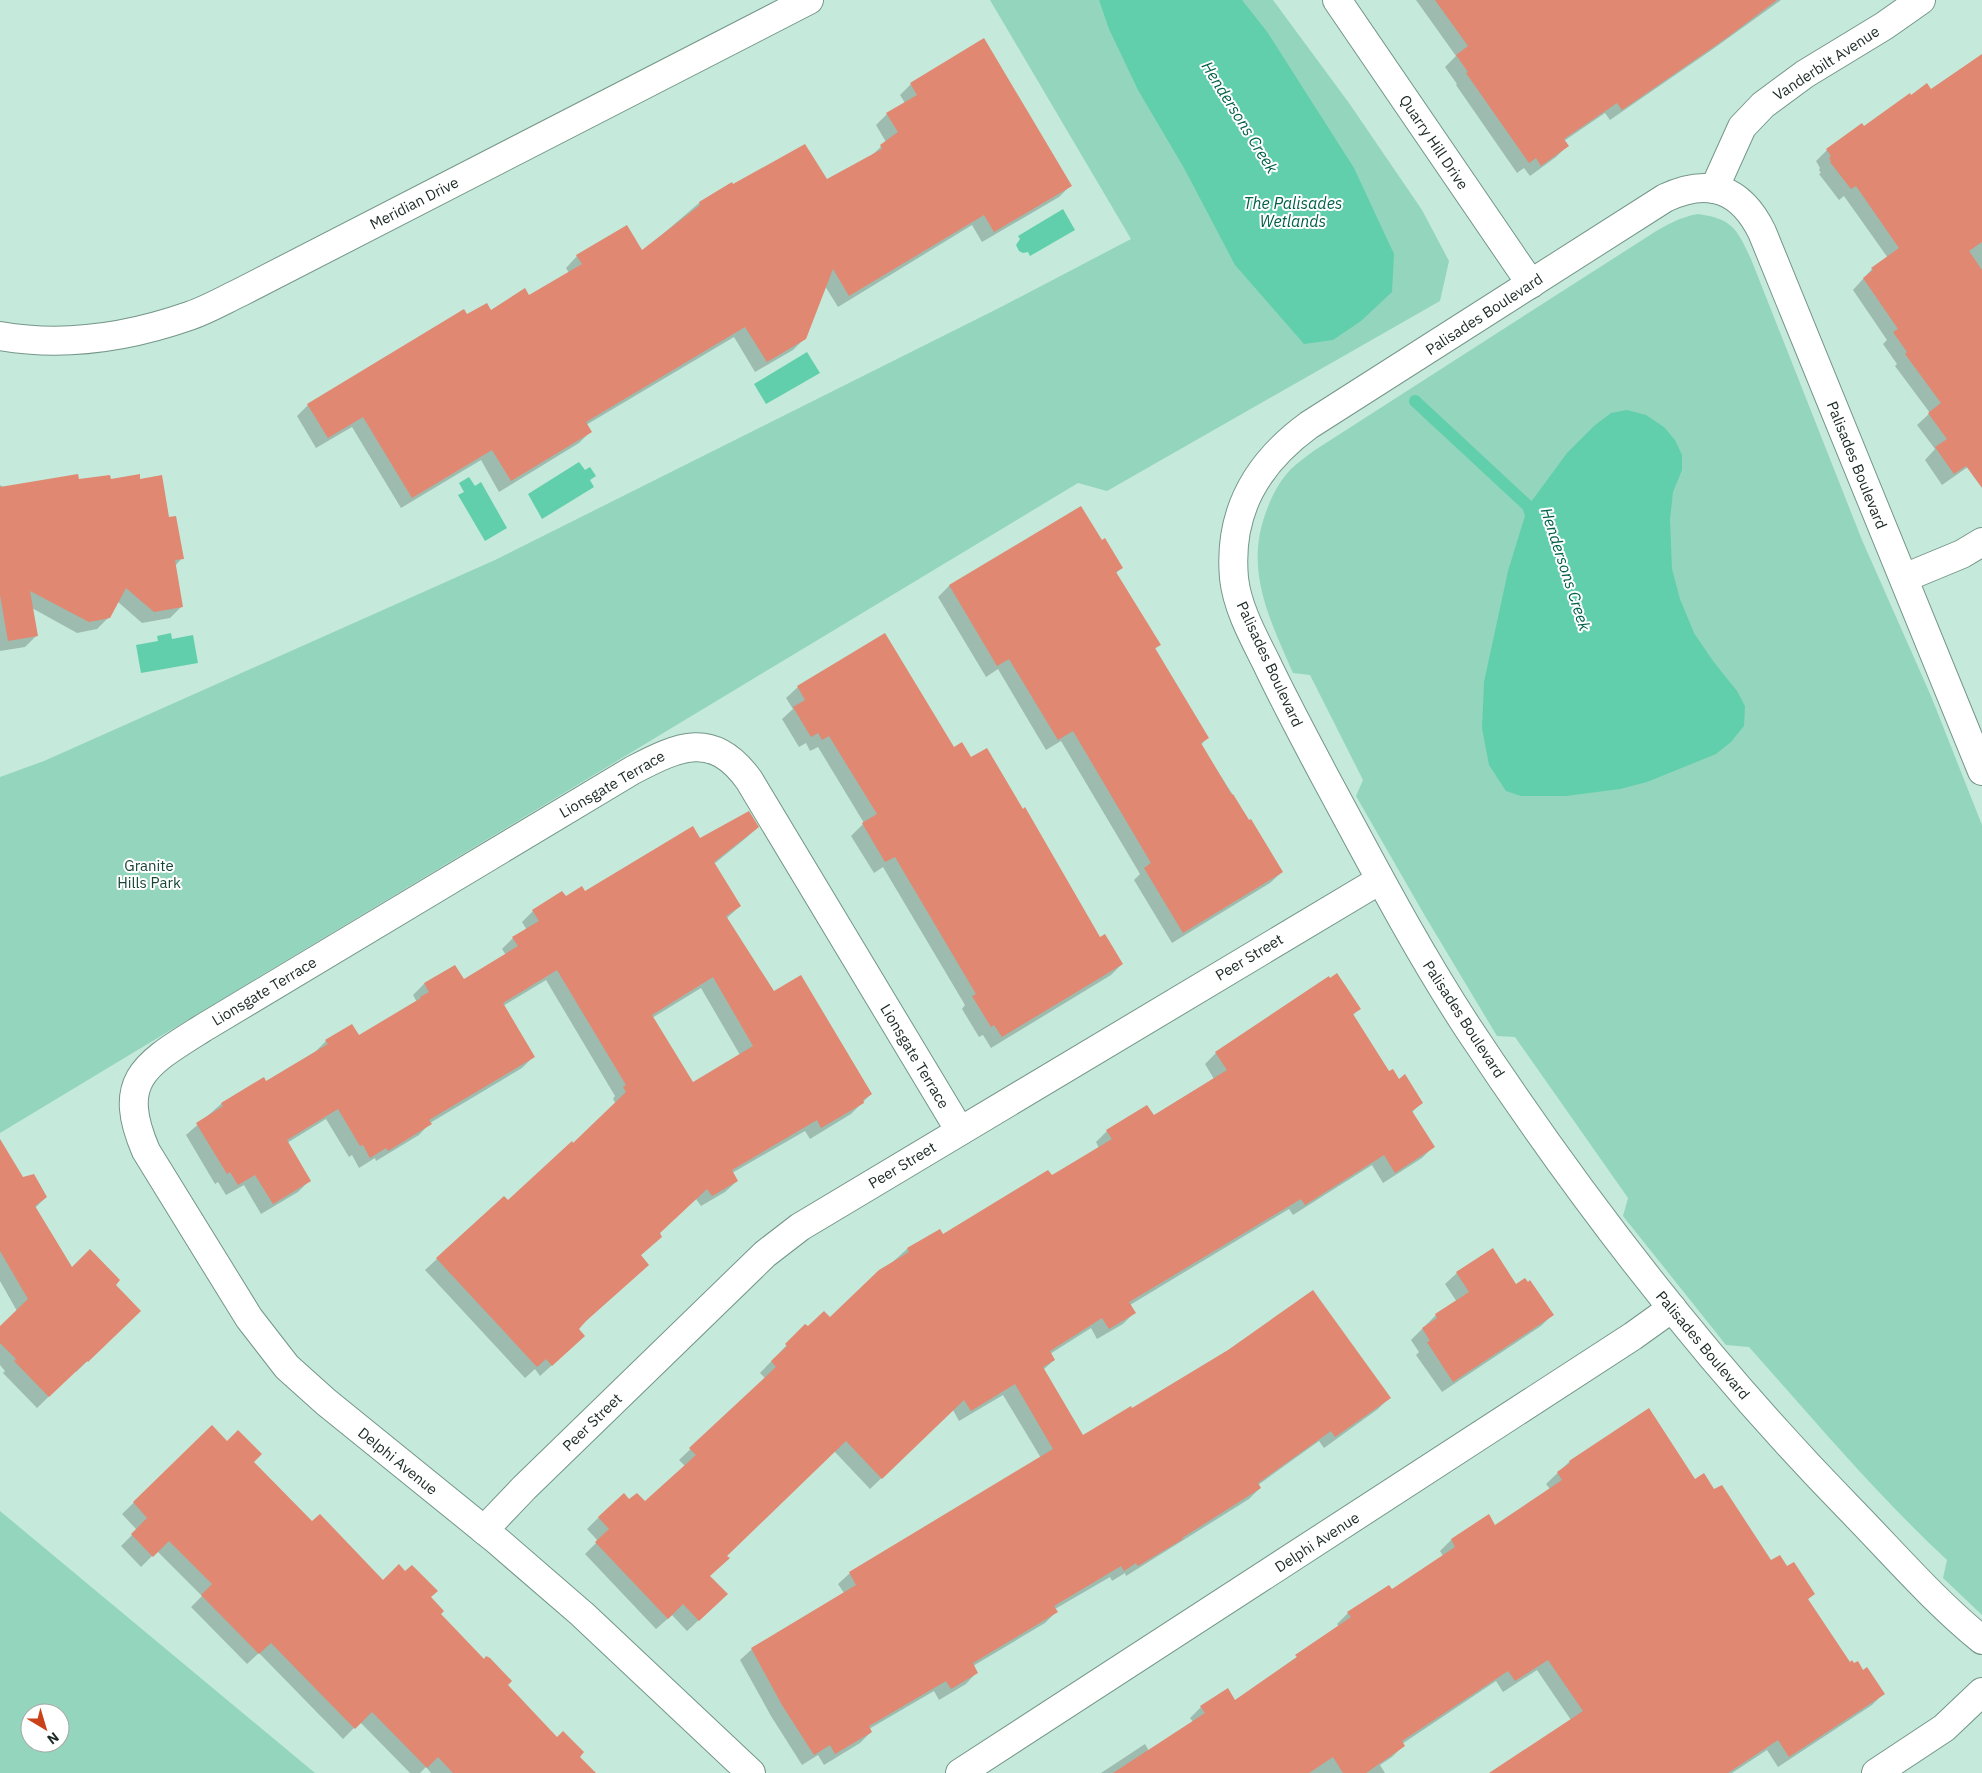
<svg xmlns="http://www.w3.org/2000/svg" width="1982" height="1773" font-family="'IBM Plex Sans',sans-serif">
<style>
.green{fill:#94d5bd;fill-rule:evenodd}
.water{fill:#61cfab}
.shadow{fill:#0003;fill-rule:evenodd}
.lines{fill:none;stroke-linecap:round;stroke-linejoin:round}
.stream{stroke:#61cfab;stroke-width:12}
.building{fill:#e08871;fill-rule:evenodd}
.minor-casing{stroke:#749689;stroke-width:30}
.minor{stroke:#fff;stroke-width:28}
.labels{text-anchor:middle;dominant-baseline:central;stroke-width:4;stroke-linejoin:round;paint-order:stroke}
.street-label{font-size:15px;fill:#1b2923;stroke:#fff}
.park-label{font-size:15px;fill:#174638;stroke:#fff}
.water-label{font-size:16px;font-style:italic;fill:#006049;stroke:#fff}
</style>
<rect width="100%" height="100%" fill="#c5eadb"/>
<g class="green">
<polygon points="990,0 1273,0 1349,103 1422,210 1449,261 1440,301 1107,491 1078,483 0,1133 0,777 44,761 495,560 1001,307 1131,239"/>
<path d="M1698 214C1733 219 1737 229 1751 259L1862 540 1931 696 1982 825V1615L1943 1578 1947 1560C1876 1494 1813 1419 1749 1347L1726 1345 1623 1216 1628 1198 1515 1037 1497 1036 1425 916 1356 796 1363 780 1310 675 1293 673C1270 620 1244 570 1266 512 1272 495 1279 482 1291 469 1298 462 1307 456 1315 450L1650 235C1666 225 1680 217 1698 214Z"/>
<path d="M0 1511 315 1773H0ZM30 1713H60V1743H30Z"/>
</g>
<g class="water">
<polygon points="1099,0 1242,0 1268,33 1354,168 1394,254 1392,292 1361,321 1333,340 1304,344 1235,265 1184,168 1138,90 1109,29"/>
<polygon points="1063,209 1075,230 1030,256 1028,252 1023,253 1019,251 1016,245 1020,239 1018,236"/>
<polygon points="807,352 820,373 766,404 754,384"/>
<polygon points="1627,410 1646,415 1664,427 1675,440 1682,455 1682,470 1673,492 1670,519 1672,569 1680,599 1694,633 1713,661 1737,691 1745,706 1744,726 1731,742 1716,754 1647,782 1620,789 1566,796 1521,796 1506,791 1489,765 1482,728 1484,682 1508,571 1528,506 1567,453 1594,426 1611,413"/>
<polygon points="579,462 585,470 590,467 596,476 590,480 594,487 542,519 528,494"/>
<polygon points="469,477 475,486 481,482 507,528 485,541 458,495 464,492 459,483"/>
<polygon points="171,633 172,639 193,635 198,663 141,673 136,645 158,641 157,636"/>
</g>
<g class="shadow">
<polygon points="1416,0 1781,0 1713,49 1610,120 1605,113 1564,141 1567,146 1556,157 1530,176 1524,168 1517,173 1456,85 1457,84 1445,67 1456,56"/>
<polygon points="1982,55 1982,457 1942,485 1925,460 1935,449 1917,425 1930,413 1895,366 1897,364 1883,344 1887,340 1853,290 1872,269 1888,258 1844,196 1839,200 1819,174 1821,173 1819,170 1820,168 1816,161 1827,150 1862,125 1864,128 1911,96 1930,90"/>
<polygon points="911,84 1070,186 1059,197 982,242 972,225 838,307 825,286 805,338 793,350 755,372 734,337 586,425 590,432 579,443 499,492 481,460 401,508 352,427 316,448 297,416 308,405 467,315 490,311 529,297 569,273 566,268 577,256 642,252 699,203 732,184 733,186 826,181 870,157 886,142 876,125 887,114 905,103 900,95"/>
<polygon points="78,480 139,480 168,519 182,558 175,566 182,606 170,618 142,623 117,601 109,617 97,629 77,633 32,608 37,635 25,647 0,651 0,485 3,487"/>
<polygon points="1081,508 1102,542 1121,568 1116,573 1159,645 1155,649 1207,738 1201,745 1282,872 1270,883 1172,943 1134,880 1140,874 1061,741 1046,750 998,669 986,677 938,597 949,586"/>
<polygon points="884,634 953,749 1100,939 1122,964 1111,975 991,1048 983,1035 979,1037 962,1009 965,1005 883,867 874,873 851,836 864,823 818,747 810,751 806,743 799,747 782,719 793,709 786,698 798,687"/>
<path d="M758 827 746 838 714 864 740 906 727 918 773 993 871 1094 851 1114 810 1139 805 1131 732 1173 737 1181 725 1192 701 1206 696 1199 658 1233 661 1237 640 1256 648 1265 578 1328 572 1347 540 1376 535 1369 525 1378 425 1270 504 1197 508 1202 573 1145 616 1104 613 1099 615 1096 546 980 503 1006 533 1057 522 1068 430 1123 419 1135 376 1161 375 1158 359 1168 352 1155 349 1157 326 1119 287 1143 310 1180 298 1192 261 1214 244 1185 226 1195 218 1182 215 1184 186 1135 221 1104 264 1079 266 1082 315 1052 326 1041 359 1037 417 1002 413 995 424 984 454 966 463 981 506 955 502 949 513 938 527 930 522 922 533 911 584 893 700 840ZM701 988 740 1055 693 1084 652 1018Z"/>
<polygon points="1359,1009 1352,1016 1389,1073 1421,1103 1411,1113 1433,1147 1422,1158 1383,1183 1372,1165 1293,1215 1289,1209 1130,1305 1134,1313 1123,1324 1097,1339 1091,1328 1050,1354 1054,1360 1043,1370 1082,1436 1131,1409 1389,1398 1378,1409 1324,1448 1319,1441 1258,1485 1260,1488 1249,1499 1126,1576 1125,1573 1112,1581 1110,1577 1055,1609 1056,1612 1045,1623 973,1666 977,1672 966,1684 939,1700 934,1691 869,1729 871,1732 860,1743 824,1765 818,1755 802,1765 771,1716 740,1660 752,1649 844,1593 838,1584 850,1573 1041,1458 1003,1395 959,1421 953,1410 870,1489 834,1451 726,1556 709,1576 715,1605 687,1631 672,1615 656,1629 585,1554 598,1541 587,1529 598,1518 624,1495 629,1501 645,1503 685,1466 679,1460 765,1378 760,1373 805,1326 808,1328 830,1319 907,1249 940,1231 943,1236 1051,1177 1099,1148 1096,1142 1107,1131 1153,1116 1214,1079 1205,1064 1216,1053"/>
<polygon points="0,1154 22,1178 46,1197 35,1208 72,1269 114,1285 139,1311 76,1372 75,1371 37,1408 3,1373 5,1371 0,1365 0,1328 17,1311 0,1281"/>
<polygon points="1492,1249 1516,1286 1552,1315 1541,1326 1442,1392 1416,1355 1419,1352 1411,1340 1436,1315 1457,1302 1445,1284 1457,1273"/>
<polygon points="1649,1410 1694,1480 1713,1491 1771,1562 1787,1568 1813,1594 1807,1600 1849,1664 1863,1672 1883,1694 1872,1705 1778,1767 1767,1750 1732,1773 1490,1773 1571,1720 1537,1670 1503,1692 1496,1681 1402,1744 1403,1746 1392,1757 1380,1765 1385,1773 1101,1773 1145,1744 1149,1751 1193,1722 1190,1718 1201,1707 1235,1701 1339,1627 1337,1624 1348,1613 1391,1591 1443,1556 1440,1551 1451,1540 1488,1516 1495,1527 1550,1489 1546,1484 1569,1462"/>
<polygon points="212,1427 227,1442 252,1462 312,1523 383,1581 430,1598 440,1614 557,1739 578,1757 589,1773 431,1773 426,1767 420,1773 410,1773 360,1722 343,1739 259,1653 247,1664 191,1607 202,1596 157,1551 141,1567 121,1546 137,1530 122,1514"/>
</g>
<g class="lines">
<polyline class="stream" points="1415,401 1528,506 1533,521"/>
</g>
<g class="building">
<polygon points="1435,0 1777,0 1725,39 1622,110 1617,103 1564,139 1569,146 1541,166 1536,158 1529,163 1466,73 1468,72 1456,55 1468,46"/>
<polygon points="984,38 1072,186 994,232 984,215 849,296 833,269 806,339 767,362 745,327 586,422 592,432 511,481 492,450 412,498 363,417 328,438 307,404 464,309 467,314 487,303 491,310 525,288 529,295 582,264 576,255 627,225 642,250 700,205 699,202 732,182 733,184 805,144 827,179 882,149 880,145 898,132 886,113 917,95 910,83"/>
<polygon points="1982,54 1982,242 1969,251 1982,270 1982,488 1966,466 1954,474 1935,447 1947,439 1928,413 1941,403 1905,354 1907,352 1893,332 1898,329 1863,278 1873,270 1871,268 1899,248 1856,186 1851,189 1830,162 1831,161 1829,158 1831,156 1826,149 1862,123 1864,126 1910,93 1911,95 1927,83 1931,89"/>
<polygon points="78,474 79,479 110,475 111,479 140,474 140,479 162,475 169,517 176,516 184,559 175,560 183,607 154,612 126,588 110,618 89,622 30,591 38,636 8,641 0,595 0,487"/>
<polygon points="1081,506 1102,540 1105,538 1123,568 1116,572 1161,645 1155,648 1209,738 1201,743 1232,795 1233,794 1249,820 1251,819 1283,872 1183,933 1144,868 1151,863 1073,731 1058,740 1009,659 997,666 949,585"/>
<polygon points="885,633 954,747 962,742 971,757 987,748 1023,809 1025,807 1100,937 1105,934 1123,964 1002,1037 994,1025 991,1027 972,996 976,994 895,857 885,862 862,823 877,814 829,736 822,740 818,733 811,737 793,707 805,700 797,686"/>
<path d="M749 811 759 827 714 862 741 906 726 916 774 991 801 975 872 1094 863 1100 864 1103 821 1128 817 1120 732 1170 738 1181 712 1196 707 1189 660 1233 662 1237 641 1255 649 1265 586 1321 579 1329 585 1336 552 1366 546 1359 537 1367 436 1258 504 1196 508 1200 572 1141 573 1143 626 1092 623 1087 626 1085 557 970 503 1003 535 1057 429 1120 432 1124 388 1151 386 1148 370 1158 363 1145 360 1146 338 1109 287 1140 311 1181 273 1204 255 1175 238 1185 230 1172 227 1174 196 1123 223 1106 221 1103 264 1077 266 1081 328 1044 325 1040 352 1024 359 1035 421 998 420 997 429 992 424 983 455 965 464 979 518 946 512 937 539 921 532 910 562 891 566 896 582 886 585 891 693 826 700 838ZM713 977 753 1046 693 1082 652 1015Z"/>
<polygon points="1337,973 1361,1009 1353,1014 1389,1071 1393,1069 1399,1079 1405,1074 1423,1103 1412,1111 1435,1147 1395,1173 1384,1155 1305,1205 1301,1199 1129,1302 1136,1313 1109,1329 1102,1318 1050,1351 1055,1360 1043,1367 1083,1435 1131,1406 1132,1408 1228,1350 1313,1290 1391,1398 1335,1437 1331,1431 1258,1483 1261,1488 1182,1538 1183,1539 1138,1566 1136,1563 1124,1571 1121,1566 1054,1606 1058,1612 973,1663 978,1673 951,1689 946,1681 869,1726 872,1732 835,1754 830,1745 814,1755 782,1705 751,1648 856,1585 849,1572 1053,1449 1015,1384 971,1411 964,1400 882,1479 846,1441 727,1556 730,1558 710,1576 728,1594 699,1621 683,1604 668,1619 595,1542 609,1529 598,1517 624,1493 629,1499 637,1493 645,1501 696,1455 689,1448 776,1367 771,1361 787,1346 785,1344 805,1324 808,1326 824,1311 830,1317 879,1270 909,1252 907,1248 940,1229 943,1234 1048,1170 1052,1175 1112,1139 1106,1130 1147,1105 1154,1115 1227,1070 1215,1052 1329,976 1330,978"/>
<polygon points="0,1139 23,1177 34,1174 47,1197 35,1206 72,1267 90,1249 120,1280 116,1285 141,1311 88,1362 87,1361 49,1397 14,1361 16,1359 0,1343 0,1326 28,1299 0,1251"/>
<polygon points="1493,1248 1516,1284 1525,1278 1528,1282 1530,1280 1554,1315 1453,1382 1427,1342 1430,1341 1422,1328 1437,1318 1435,1314 1469,1292 1456,1272"/>
<polygon points="1649,1408 1695,1479 1704,1473 1714,1489 1722,1485 1771,1560 1780,1555 1787,1566 1794,1562 1815,1594 1808,1599 1850,1662 1852,1660 1854,1663 1858,1661 1863,1670 1867,1667 1885,1694 1789,1757 1778,1740 1728,1773 1489,1773 1583,1711 1548,1660 1515,1681 1508,1671 1402,1741 1405,1746 1366,1773 1343,1773 1333,1757 1309,1773 1113,1773 1205,1713 1200,1706 1228,1688 1235,1700 1297,1657 1295,1655 1351,1617 1347,1612 1389,1585 1392,1589 1455,1547 1451,1539 1489,1514 1495,1525 1562,1480 1557,1472 1570,1463 1569,1461"/>
<polygon points="212,1425 227,1441 238,1430 262,1454 254,1462 312,1521 320,1514 383,1580 399,1564 405,1571 412,1565 438,1591 431,1597 444,1611 441,1614 484,1659 486,1656 490,1658 512,1681 508,1685 557,1737 563,1731 584,1752 580,1757 596,1773 453,1773 438,1757 427,1768 372,1712 355,1729 271,1643 259,1654 201,1595 212,1584 169,1541 153,1557 131,1534 147,1518 133,1502"/>
</g>
<g class="lines">
<defs>
<g id="minor">
<polyline points="1337,0 1531,284"/>
<polyline points="1714,189 1742,127 1763,105 1805,74 1884,26 1921,0"/>
<path d="M0 336C63 347 129 337 189 316 207 310 224 300 241 292L809 0"/>
<polyline points="1904,578 1962,554 1982,542"/>
<path d="M1982 771 1762 232C1741 189 1709 177 1665 198L1309 425C1257 463 1228 511 1234 578 1237 607 1253 636 1266 662 1284 700 1304 737 1324 775 1370 860 1415 947 1468 1028 1581 1199 1706 1362 1849 1508 1892 1552 1934 1601 1982 1640"/>
<polyline points="484,1530 524,1488 765,1254 800,1227 1380,880"/>
<path d="M751 1773 582 1614 494 1538 326 1402 287 1367 249 1318 146 1151C115 1079 146 1064 203 1028L633 770C679 746 713 730 749 780L960 1131"/>
<polyline points="960,1773 1633,1336 1672,1308"/>
<polyline points="1876,1773 1944,1728 1982,1692"/>
</g>
</defs>
<use href="#minor" class="minor-casing"/>
<use href="#minor" class="minor"/>
</g>
<g class="labels">
<g class="street-label">
<text transform="translate(1826 63) rotate(-33)">Vanderbilt Avenue</text>
<text transform="translate(1434 142) rotate(56)">Quarry Hill Drive</text>
<text transform="translate(414 203) rotate(-27)">Meridian Drive</text>
<text transform="translate(1484 314) rotate(-33)">Palisades Boulevard</text>
<text transform="translate(1857 465) rotate(68)">Palisades Boulevard</text>
<text transform="translate(1270 664) rotate(65)">Palisades Boulevard</text>
<text transform="translate(612 784) rotate(-30)">Lionsgate Terrace</text>
<text transform="translate(1249 957) rotate(-31)">Peer Street</text>
<text transform="translate(264 991) rotate(-31)">Lionsgate Terrace</text>
<text transform="translate(1464 1019) rotate(57)">Palisades Boulevard</text>
<text transform="translate(915 1056) rotate(59)">Lionsgate Terrace</text>
<text transform="translate(902 1165) rotate(-31)">Peer Street</text>
<text transform="translate(1703 1345) rotate(50)">Palisades Boulevard</text>
<text transform="translate(592 1422) rotate(-44)">Peer Street</text>
<text transform="translate(398 1461) rotate(39)">Delphi Avenue</text>
<text transform="translate(1317 1542) rotate(-33)">Delphi Avenue</text>
</g>
<g class="park-label">
<text x="149" y="865">Granite<tspan x="149" dy="17">Hills Park</tspan></text>
</g>
<g class="water-label">
<text transform="translate(1240 117) rotate(58)">Hendersons Creek</text>
<text x="1293" y="203">The Palisades<tspan x="1293" dy="18">Wetlands</tspan></text>
<text transform="translate(1566 569) rotate(72)">Hendersons Creek</text>
</g>
</g>
<g transform="translate(45 1728) rotate(142)"><circle r="24" fill="#ffffff" stroke="#a4a9a7"/>
<path d="M0-4L9 19L0 12L-9 19Z" fill="#ca411a"/>
<text y="-8" font-size="14" font-weight="bold" text-anchor="middle" fill="#1b2923">N</text>
</g>
</svg>
